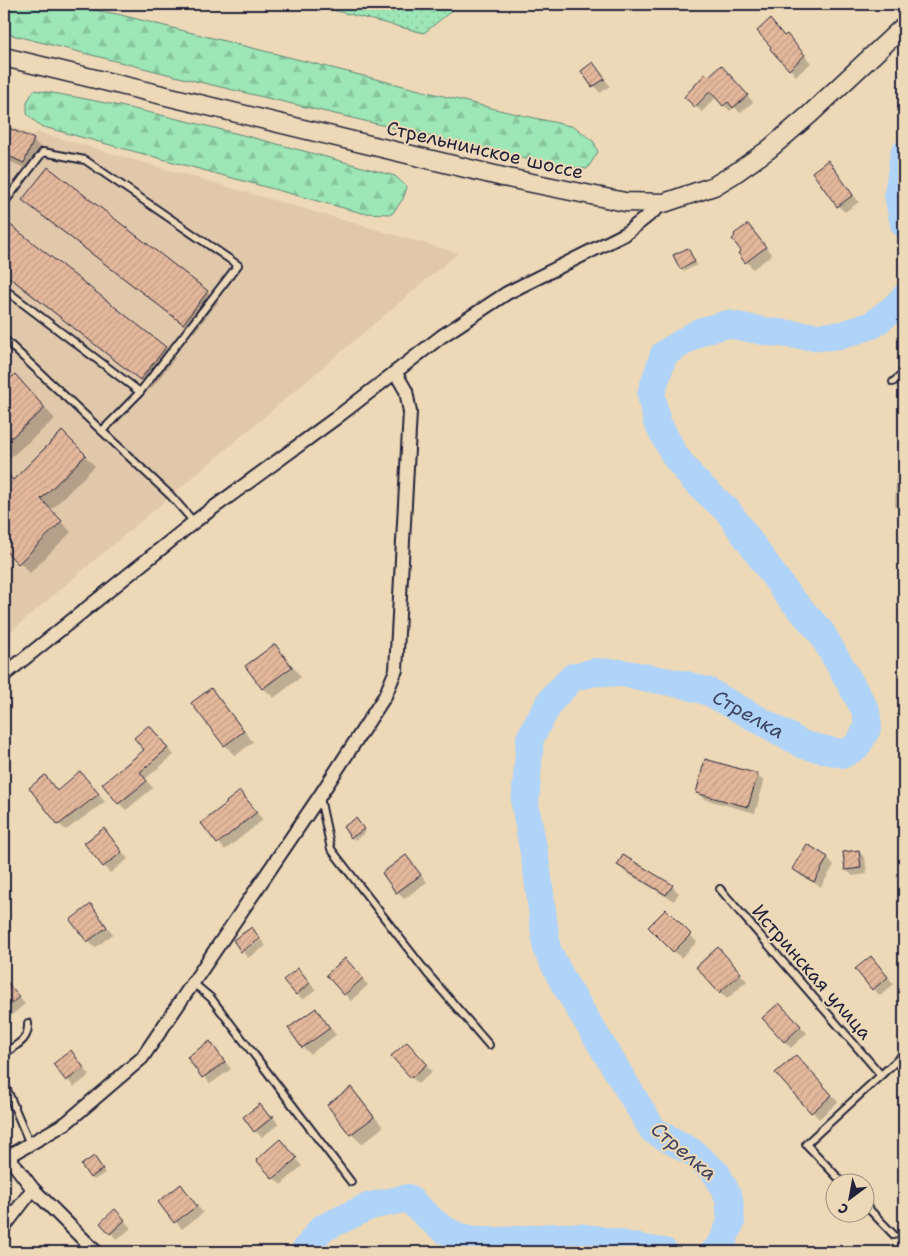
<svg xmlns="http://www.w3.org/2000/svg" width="908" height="1256" font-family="'Shantell Sans',sans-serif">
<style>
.built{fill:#e2c8aa}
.green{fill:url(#green-dots);stroke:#608478}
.forest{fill:url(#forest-firs);stroke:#608478}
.shadow{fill:#0003}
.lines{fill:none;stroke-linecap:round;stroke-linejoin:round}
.stream{stroke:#778cac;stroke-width:4.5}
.river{stroke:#b0d3f8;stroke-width:28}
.building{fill:url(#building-hatch);stroke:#22223b}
.service-casing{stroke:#22223b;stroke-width:10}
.minor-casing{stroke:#22223b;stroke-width:16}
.secondary-casing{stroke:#22223b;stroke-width:21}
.service{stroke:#edd9b7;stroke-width:6}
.minor{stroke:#edd9b7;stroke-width:12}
.secondary{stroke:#edd9b7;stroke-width:18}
.labels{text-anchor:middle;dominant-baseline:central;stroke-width:4;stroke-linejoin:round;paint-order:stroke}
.street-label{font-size:19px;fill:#22223b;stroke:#edd9b7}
.water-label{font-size:20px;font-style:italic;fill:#3e4561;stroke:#edd9b7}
</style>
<defs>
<pattern id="green-dots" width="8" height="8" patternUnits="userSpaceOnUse" patternTransform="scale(1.25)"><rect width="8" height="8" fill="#9de6b5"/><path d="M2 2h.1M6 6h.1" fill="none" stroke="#87c59d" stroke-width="1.8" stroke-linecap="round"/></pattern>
<pattern id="forest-firs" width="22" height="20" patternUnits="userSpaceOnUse" patternTransform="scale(1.25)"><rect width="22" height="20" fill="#9de6b5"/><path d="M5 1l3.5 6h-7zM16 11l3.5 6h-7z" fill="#87c59d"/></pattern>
<pattern id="building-hatch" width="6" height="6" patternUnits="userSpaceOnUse" patternTransform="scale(1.25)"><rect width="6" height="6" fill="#e4b89c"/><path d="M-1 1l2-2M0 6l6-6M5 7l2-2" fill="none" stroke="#c39e87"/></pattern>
</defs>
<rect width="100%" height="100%" fill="#edd9b7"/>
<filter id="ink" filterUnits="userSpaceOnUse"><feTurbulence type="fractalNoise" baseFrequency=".02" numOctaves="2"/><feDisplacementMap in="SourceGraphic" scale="10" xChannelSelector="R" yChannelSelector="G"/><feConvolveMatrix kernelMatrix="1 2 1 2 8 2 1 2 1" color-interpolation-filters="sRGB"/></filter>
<g filter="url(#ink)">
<polygon class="built" points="4,123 32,135 37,132 458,253 4,637"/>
<polygon class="green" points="309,4 460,4 424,33"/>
<g class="forest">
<polygon points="4,4 57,4 117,14 499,110 575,127 594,142 598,152 587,169 551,165 191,80 4,33"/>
<path d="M34 90C87 98 139 110 191 122 260 139 327 157 395 176L407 187 403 199 392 214 362 213 40 126 27 114V102Z"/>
</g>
<g class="shadow">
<polygon points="785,37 793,42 811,63 796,76 790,69"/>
<polygon points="593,64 610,86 600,93 583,71"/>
<polygon points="727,73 753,102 740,113 735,107 730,111 716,97 702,112 686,97 709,78"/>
<polygon points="4,127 33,140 43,150 34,172 4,159"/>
<polygon points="828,162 859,202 845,212 838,206"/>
<polygon points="24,200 207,292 218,302 194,333 34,210"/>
<polygon points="6,223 165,348 175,358 151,389 4,274 4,226"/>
<polygon points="748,225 772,255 753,269 740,254 743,251"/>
<polygon points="687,250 697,265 684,271 681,268"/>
<polygon points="15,375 55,419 4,463 4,385"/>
<polygon points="62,433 95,466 50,511 71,532 30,573 4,547 4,476 6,474 13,481"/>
<polygon points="896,473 904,473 904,515 895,506"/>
<polygon points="275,646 285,656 301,677 274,698 263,688"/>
<polygon points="211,690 221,700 253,742 235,756 225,745"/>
<polygon points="156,734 174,755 145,779 153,788 126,810 119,803"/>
<polygon points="757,775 764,782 755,813 704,799 697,793"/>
<polygon points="87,780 105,802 66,830 59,824 51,784 58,792"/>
<polygon points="240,793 263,820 225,850 203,823"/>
<polygon points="359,823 366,832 355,840 352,837"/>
<polygon points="110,836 128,859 110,873 104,866"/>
<polygon points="807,846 828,858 834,865 821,887 801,876 794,869"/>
<polygon points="858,851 865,858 867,874 853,876 846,870"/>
<polygon points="406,857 427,882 404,899 397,892"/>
<polygon points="619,865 672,886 679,893 674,901 625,872"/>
<polygon points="91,906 113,934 95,948 88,941"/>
<polygon points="666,911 697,942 681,958 650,927"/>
<polygon points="261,940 266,946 248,958 243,952"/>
<polygon points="724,956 747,981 727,999 720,992"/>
<polygon points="877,964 894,984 880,996 856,969"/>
<polygon points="351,966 368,985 351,1001 345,994"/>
<polygon points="304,976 316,990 303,1000 297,994"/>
<polygon points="4,980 25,1004 7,1019 4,1016"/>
<polygon points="316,1009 336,1035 310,1054 303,1047"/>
<polygon points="786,1011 807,1033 791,1048 784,1041"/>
<polygon points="210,1042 231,1069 210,1084 189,1057"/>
<polygon points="413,1050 432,1072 418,1084 393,1056"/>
<polygon points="70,1052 90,1075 74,1087 55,1064"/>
<polygon points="802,1063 838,1102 819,1119 777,1073"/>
<polygon points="351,1088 361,1099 383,1127 362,1144 351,1134"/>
<polygon points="260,1105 270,1117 273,1117 279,1124 262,1137 255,1131"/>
<polygon points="287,1148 302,1166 281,1185 258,1161"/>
<polygon points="97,1161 105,1173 94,1180 91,1177"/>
<polygon points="181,1186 203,1213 182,1229 160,1202"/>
<polygon points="904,1190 904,1200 899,1195"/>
<polygon points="122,1218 131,1228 117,1240 111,1233"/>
</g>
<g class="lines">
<polyline class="stream" points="272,4 278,5"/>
<g class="river">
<polyline points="904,154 898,195 904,224"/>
<path d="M304 1252 321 1229 370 1206 408 1198C419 1208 437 1227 449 1232 487 1251 533 1234 574 1237 605 1238 633 1249 664 1252"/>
<path id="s1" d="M714 1252 721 1245 731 1222 729 1198 717 1174 692 1152 653 1130 564 983 547 950 537 870 525 804 530 738 551 700 573 677 596 672 622 673 686 685 709 692 804 745 844 754 857 746 868 727 866 711 821 632 787 594 728 511 694 480 675 456 657 422 651 394 664 354 699 332 727 324 769 332 819 337 842 335 872 325 893 309 904 298"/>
</g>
</g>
<g class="building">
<polygon points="770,19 784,36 787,34 805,55 789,70 770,49 771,47 757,31"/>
<polygon points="593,62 605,79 592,87 581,71"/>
<polygon points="721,65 748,95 733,108 728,102 723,106 710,91 695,107 684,97 706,73 709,76"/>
<polygon points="4,126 34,139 24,163 4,154"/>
<polygon points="828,160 853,195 837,207 812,172"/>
<polygon points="48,167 208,291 183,324 22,200"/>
<polygon points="4,220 166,347 140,380 4,273"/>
<polygon points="748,224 766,247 745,263 738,253 741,251 732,239 735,236 734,234"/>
<polygon points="688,248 695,262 680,269 673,255"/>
<polygon points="15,374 45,408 4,444 4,384"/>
<polygon points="62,431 86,455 41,499 62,521 18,564 4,549 4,470 13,480"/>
<polygon points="275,644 292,667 262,689 245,666"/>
<polygon points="211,688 244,731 224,746 191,703"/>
<polygon points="149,725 168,748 140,772 147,781 118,804 102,784 144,750 134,738"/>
<polygon points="705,759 758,774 748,807 696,793"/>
<polygon points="80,771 99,794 58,825 29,788 45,775 57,791"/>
<polygon points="240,791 257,812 217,844 201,823 227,803 226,802"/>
<polygon points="356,818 364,829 351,838 343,827"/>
<polygon points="104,828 122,852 103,867 84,843"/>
<polygon points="807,844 828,857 814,882 792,869"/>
<polygon points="859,850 861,868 845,870 843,852"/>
<polygon points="406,855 421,875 396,893 382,873"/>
<polygon points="623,855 673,885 666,895 617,865"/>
<polygon points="91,904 107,927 87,942 70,920"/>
<polygon points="666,909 691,934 673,952 648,927"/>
<polygon points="252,927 260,939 241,952 233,940"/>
<polygon points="718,947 741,973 719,993 696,967"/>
<polygon points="871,956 888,977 872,990 855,969"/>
<polygon points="345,958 363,978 344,995 326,975"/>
<polygon points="298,968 310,983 296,995 283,980"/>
<polygon points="4,978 19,997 4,1010"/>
<polygon points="779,1003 801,1026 784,1042 762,1018"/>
<polygon points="316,1008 330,1028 302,1048 288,1028"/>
<polygon points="210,1041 225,1062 202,1078 187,1057"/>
<polygon points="407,1042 427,1064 411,1078 391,1056"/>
<polygon points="71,1050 84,1068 66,1081 53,1064"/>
<polygon points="796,1055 832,1095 811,1113 775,1073"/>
<polygon points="351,1087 374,1117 350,1135 327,1105"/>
<polygon points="260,1104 269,1116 274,1116 254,1132 243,1117"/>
<polygon points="280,1139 297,1158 273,1179 256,1160"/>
<polygon points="94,1156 103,1169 90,1178 81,1165"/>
<polygon points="181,1184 197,1206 174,1223 158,1202"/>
<polygon points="115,1209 125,1220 110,1234 100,1223"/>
</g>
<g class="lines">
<defs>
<g id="service">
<polyline points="4,203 43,152 85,160 238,265 140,392 102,431"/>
<polyline points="4,289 140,392"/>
<polyline points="4,339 171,496 194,522"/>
<polyline points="893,382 904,373"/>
<polyline points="320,798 331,849 427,973 489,1045"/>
<polyline points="720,889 881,1075"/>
<polyline points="192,982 211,998 351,1182"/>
<path d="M4 1056 5 1053C18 1044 29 1040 28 1023"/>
<polyline points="4,1083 30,1144"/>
<polyline points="844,1184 806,1144 904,1054"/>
<polyline points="866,1206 894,1235"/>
</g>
<g id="minor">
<polyline points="4,675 194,522 336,418 442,336 507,293 625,234 664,203"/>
<polyline points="4,1151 33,1189 96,1252"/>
<polyline points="9,1156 66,1123 142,1058 319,797 385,696 396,670 410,412 406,391 395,372"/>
<polyline points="4,1227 33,1189"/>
</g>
<polyline id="secondary" points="4,57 503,177 625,202 664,203 714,186 734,174 768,150 809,115 904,26"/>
</defs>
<use href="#service" class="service-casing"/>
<use href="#minor" class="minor-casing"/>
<use href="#secondary" class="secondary-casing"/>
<use href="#service" class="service"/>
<use href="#minor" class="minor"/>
<use href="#secondary" class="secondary"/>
</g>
</g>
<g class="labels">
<g class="street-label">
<text transform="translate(485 150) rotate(13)">Стрельнинское шоссе</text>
<text transform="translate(812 972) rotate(49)">Истринская улица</text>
</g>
<g class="water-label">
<text stroke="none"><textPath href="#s1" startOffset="846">Стрелка</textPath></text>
<text transform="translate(684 1151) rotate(40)">Стрелка</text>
</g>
</g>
<rect width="908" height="1256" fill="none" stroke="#edd9b7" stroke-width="20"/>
<rect x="10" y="10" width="888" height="1236" fill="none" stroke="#22223b" stroke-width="2" filter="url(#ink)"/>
<g transform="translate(850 1198) rotate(212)"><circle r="24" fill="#edd9b7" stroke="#9c9085"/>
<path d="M0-4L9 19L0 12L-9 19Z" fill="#22223b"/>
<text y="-8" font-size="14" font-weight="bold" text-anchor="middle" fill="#22223b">С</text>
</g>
</svg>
